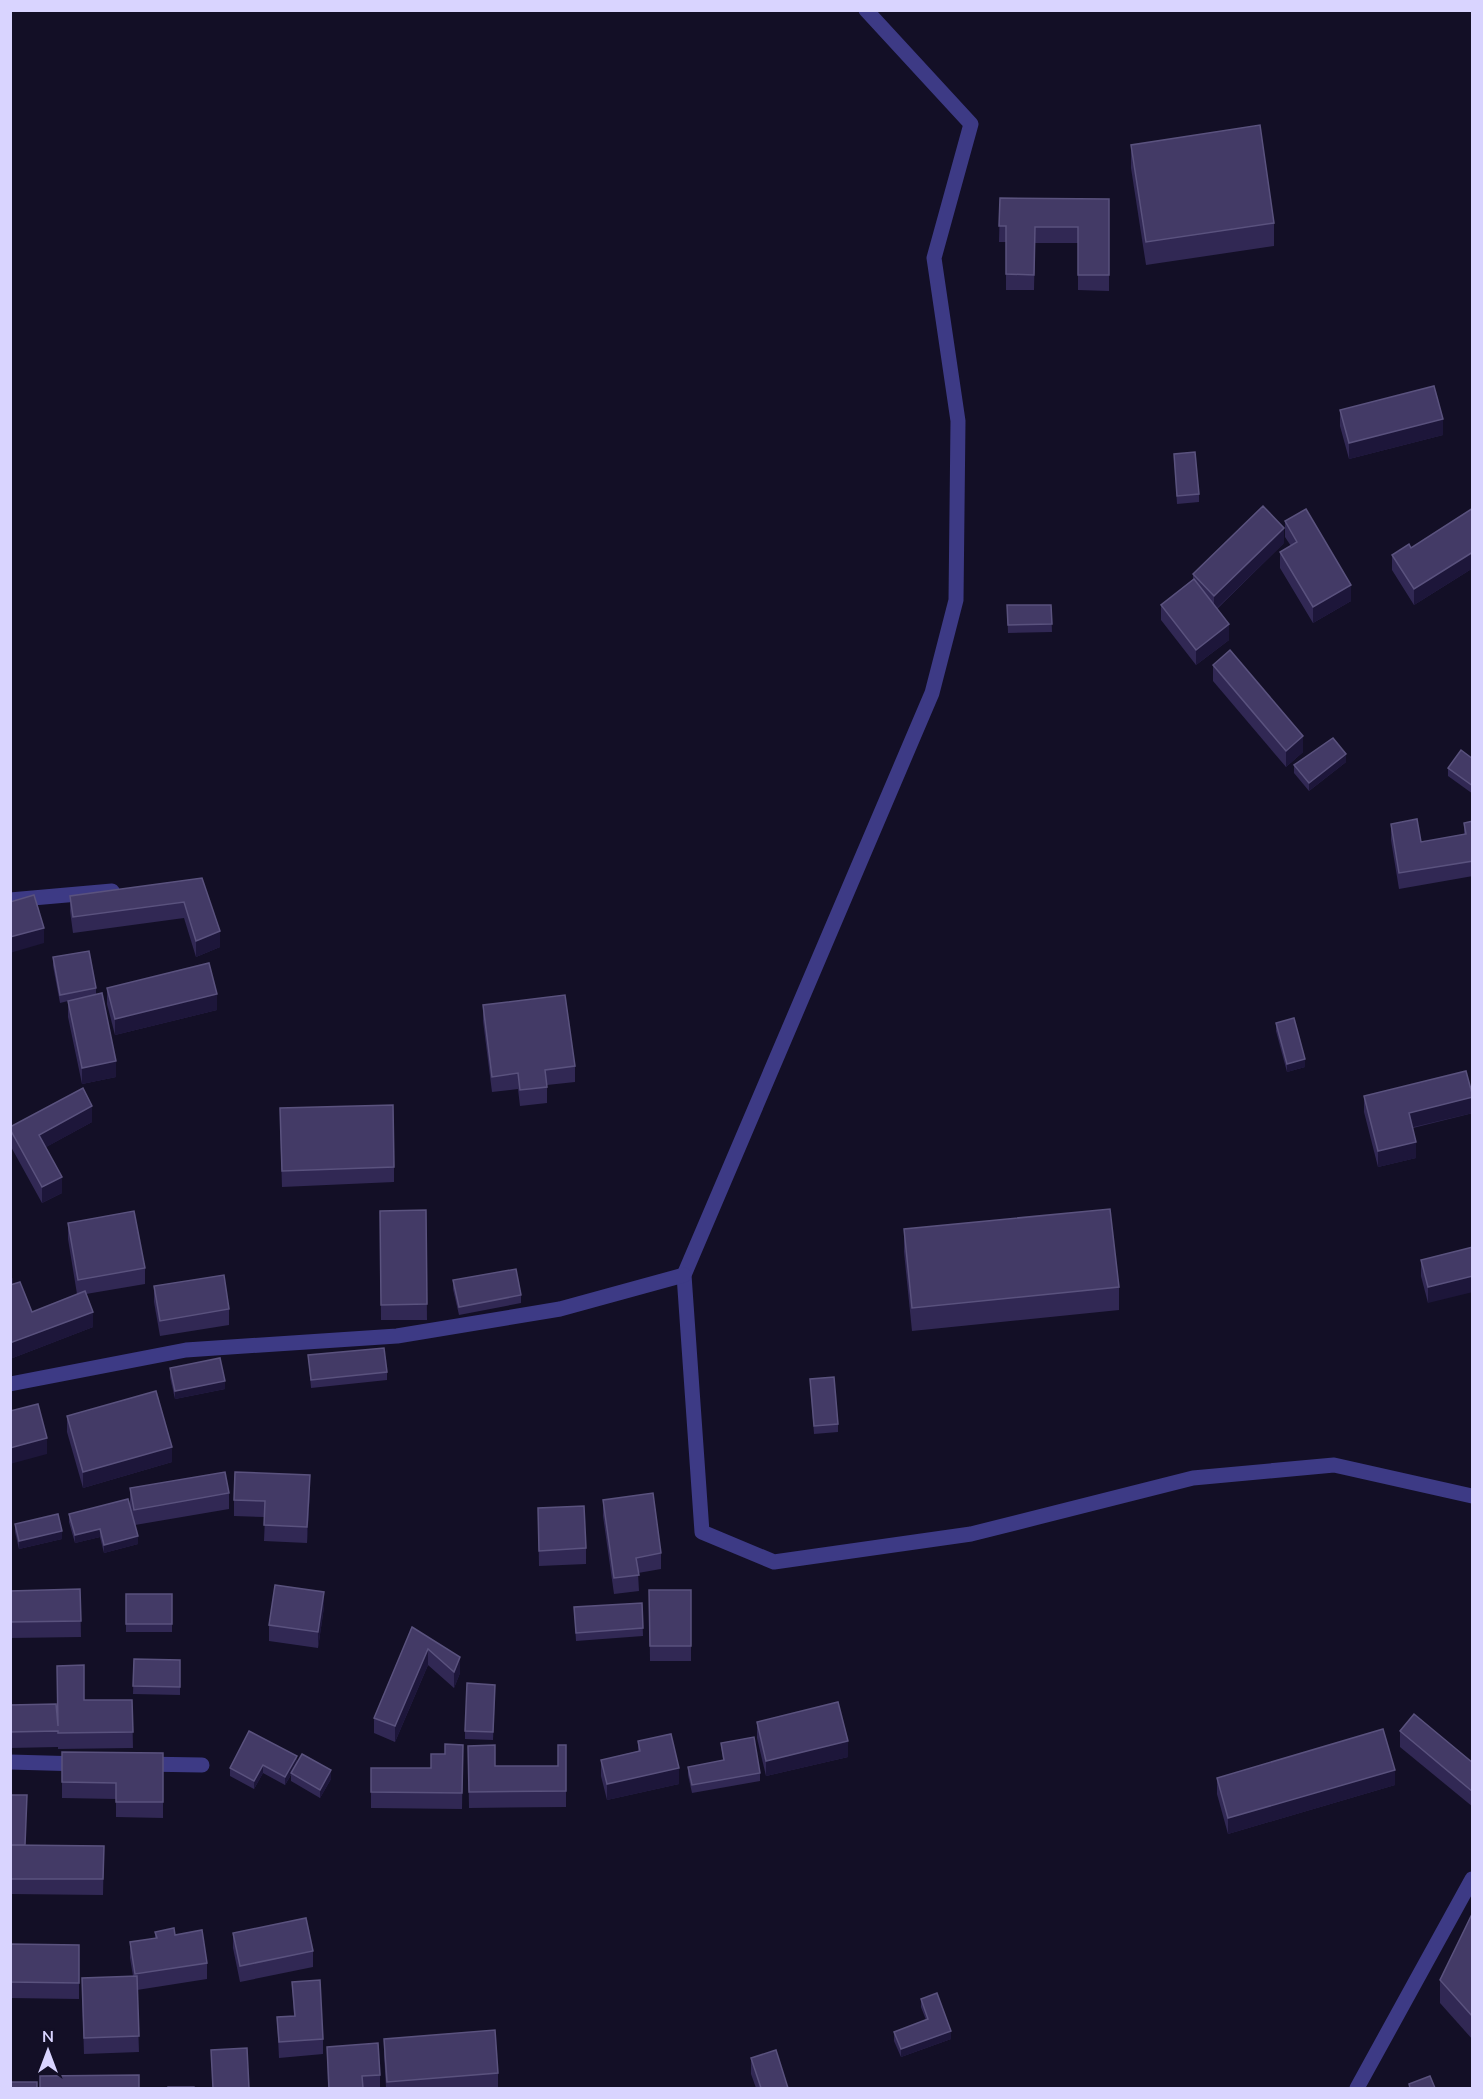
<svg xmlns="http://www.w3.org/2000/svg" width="1483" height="2099" font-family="'Nunito Sans',sans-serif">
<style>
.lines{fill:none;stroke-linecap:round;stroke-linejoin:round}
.street{stroke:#3d3a85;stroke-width:15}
.wall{fill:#312854}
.shaded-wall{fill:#1d163a}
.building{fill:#433a66;stroke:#5a527e;stroke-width:1.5}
</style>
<rect width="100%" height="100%" fill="#130f26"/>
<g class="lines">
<g class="street">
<polyline points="866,10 971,124 934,258 958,421 956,600 932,693 684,1275 702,1532 774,1562 971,1534 1193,1478 1334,1465 1472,1496"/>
<polyline points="10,900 112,891"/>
<polyline points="10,1384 186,1350 397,1336 560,1309 684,1275"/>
<polyline points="10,1762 82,1764"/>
<polyline points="142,1764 202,1765"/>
<polyline points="1357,2088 1472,1879"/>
</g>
</g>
<g class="wall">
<polygon points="1131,145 1274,223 1274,246 1146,265 1131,168"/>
<polygon points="1000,198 1109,199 1109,291 1078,290 1078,243 1035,243 1034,290 1006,290 1006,242 999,242"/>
<polygon points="1340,410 1443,435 1349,459 1340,426"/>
<polygon points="1174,454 1199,494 1199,502 1177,504"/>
<polygon points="1473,508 1473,568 1414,605 1392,570 1392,555 1411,548"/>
<polygon points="1285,521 1351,601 1313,623 1280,568 1280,552 1291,546 1285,537"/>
<polygon points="1284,543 1217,609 1229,640 1196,665 1161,620 1161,605 1193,579 1193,574"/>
<polygon points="1007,605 1051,605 1052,632 1008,633"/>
<polygon points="1213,665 1303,752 1286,767 1213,681"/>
<polygon points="1473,759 1473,794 1448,776 1448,768"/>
<polygon points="1346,762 1309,791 1294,773 1294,765"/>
<polygon points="1473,821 1473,876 1399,889 1391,840 1391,824 1421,842 1464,834 1464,823"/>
<polygon points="202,878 220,947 196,957 184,918 73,933 70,911 70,896"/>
<polygon points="53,957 96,988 96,995 116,1077 82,1084 68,1017 68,1001 60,1003 53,966"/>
<polygon points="107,988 217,1010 115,1035 107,1004"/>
<polygon points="483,1005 575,1066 575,1082 547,1085 547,1103 520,1106 518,1089 492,1092 483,1021"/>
<polygon points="1276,1023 1305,1067 1287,1072 1276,1031"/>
<polygon points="1364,1096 1473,1096 1473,1113 1413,1128 1416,1158 1378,1167 1364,1112"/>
<polygon points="92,1122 46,1147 62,1193 42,1203 10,1145 10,1127"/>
<polygon points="280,1124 394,1167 394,1182 282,1187"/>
<polygon points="426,1210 427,1320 381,1320 380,1211"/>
<polygon points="68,1223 145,1268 145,1284 86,1294 93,1327 10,1359 13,1284 32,1312 77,1294 68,1239"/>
<polygon points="904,1229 1119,1287 1119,1310 912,1331 904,1252"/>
<polygon points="1473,1247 1428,1303 1421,1276 1421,1260"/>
<polygon points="453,1280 521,1295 521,1303 459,1315 453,1289"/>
<polygon points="154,1286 229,1309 229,1325 160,1336 154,1302"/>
<polygon points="308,1355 387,1372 387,1380 311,1388"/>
<polygon points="170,1368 225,1389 175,1399 170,1377"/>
<polygon points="810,1379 838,1424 838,1432 814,1434"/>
<polygon points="67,1416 172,1462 83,1488 67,1432"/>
<polygon points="130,1488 229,1493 229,1509 135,1525 138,1544 104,1553 100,1537 75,1543 69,1522 69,1514 130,1504"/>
<polygon points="310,1491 307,1543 264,1541 265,1517 234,1516 234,1500"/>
<polygon points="603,1500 661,1553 661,1569 638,1573 639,1591 614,1594 603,1516"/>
<polygon points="538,1508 586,1548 586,1564 539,1566"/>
<polygon points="15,1524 62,1539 19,1549 15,1532"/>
<polygon points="80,1589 81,1637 10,1638 10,1591"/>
<polygon points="649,1590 691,1590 691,1661 650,1661"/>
<rect x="126" y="1594" width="46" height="38"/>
<polygon points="642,1603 643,1636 576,1641 574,1607"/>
<polygon points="324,1607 318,1648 269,1641 269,1625"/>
<polygon points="412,1627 460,1673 454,1688 428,1665 395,1742 374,1733 374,1718"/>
<polygon points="134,1659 180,1660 180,1695 133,1694"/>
<polygon points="495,1693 493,1740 465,1739 465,1731"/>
<polygon points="84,1700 132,1700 133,1748 58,1749 58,1747 10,1748 10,1705 58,1724"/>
<polygon points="757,1722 848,1757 766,1776 757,1738"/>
<polygon points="249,1731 297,1764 331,1779 320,1798 291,1781 291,1775 285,1785 263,1773 254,1789 230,1776 230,1768"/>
<polygon points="1400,1731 1473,1763 1473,1807 1400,1747"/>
<polygon points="638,1741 679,1784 607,1800 601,1776 601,1760 638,1751"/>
<polygon points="721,1743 760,1773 760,1781 692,1793 688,1775 688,1767 723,1760"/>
<polygon points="463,1745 462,1809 371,1808 371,1768 431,1768 445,1754"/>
<polygon points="566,1745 566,1807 469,1808 468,1746 495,1766 558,1766"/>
<polygon points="62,1752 163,1753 163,1818 116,1817 116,1799 62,1798"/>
<polygon points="1217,1778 1395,1785 1228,1834 1217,1794"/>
<polygon points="10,1795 25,1845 104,1846 103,1895 10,1894"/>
<polygon points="1473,1912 1473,2040 1440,2003 1440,1980"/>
<polygon points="155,1932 175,1935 207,1963 207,1979 137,1990 139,2052 84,2054 82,1993 133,1976 130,1958 130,1942 155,1938"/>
<polygon points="233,1933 313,1951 313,1967 240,1982 233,1948"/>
<polygon points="10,1944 79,1945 79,1999 10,1998"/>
<polygon points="292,1982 323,2039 323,2054 279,2058 277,2017 294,2016"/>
<polygon points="921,1999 951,2039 901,2057 894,2041 894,2032 926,2020 921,2007"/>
<polygon points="384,2039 498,2073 498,2088 386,2088 384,2055"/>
<polygon points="327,2047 380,2075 380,2088 328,2088"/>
<polygon points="211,2050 249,2088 213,2088"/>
<polygon points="751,2058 788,2088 756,2088 751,2074"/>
</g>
<g class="shaded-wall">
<polygon points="1443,419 1443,435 1349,459 1349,443"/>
<polygon points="1284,528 1284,543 1214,611 1214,596"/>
<polygon points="1473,552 1473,568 1414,605 1414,589"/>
<polygon points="1351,585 1351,601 1313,623 1313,607"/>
<polygon points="1229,624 1229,640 1196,665 1196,650"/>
<polygon points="1303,736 1303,752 1286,767 1286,751"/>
<polygon points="1346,754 1346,762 1309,791 1309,783"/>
<polygon points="44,928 44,943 10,953 10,937"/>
<polygon points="220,931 220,947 196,957 196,941"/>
<polygon points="217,994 217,1010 115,1035 115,1019"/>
<polygon points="1305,1059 1305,1067 1287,1072 1287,1064"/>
<polygon points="116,1061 116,1077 82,1084 82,1068"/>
<polygon points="1473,1097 1473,1113 1409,1128 1409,1113"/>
<polygon points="92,1106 92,1122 39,1151 39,1135"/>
<polygon points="1416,1142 1416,1158 1378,1167 1378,1151"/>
<polygon points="62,1177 62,1193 42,1203 42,1187"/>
<polygon points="1473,1276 1473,1292 1428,1303 1428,1287"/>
<polygon points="13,1278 13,1286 10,1287 10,1279"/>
<polygon points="93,1312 93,1327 10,1359 10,1343"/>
<polygon points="225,1381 225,1389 175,1399 175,1391"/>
<polygon points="47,1438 47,1454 10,1464 10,1448"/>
<polygon points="172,1447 172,1462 83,1488 83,1472"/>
<polygon points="310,1475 310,1491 307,1543 307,1527"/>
<polygon points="100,1529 100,1537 75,1543 75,1535"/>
<polygon points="62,1531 62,1539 19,1549 19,1541"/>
<polygon points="138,1536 138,1544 104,1553 104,1545"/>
<polygon points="324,1592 324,1607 318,1648 318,1632"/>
<polygon points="428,1649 428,1665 395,1742 395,1726"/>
<polygon points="460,1657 460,1673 454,1688 454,1672"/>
<polygon points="848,1741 848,1757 766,1776 766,1761"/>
<polygon points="297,1756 297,1764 285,1785 285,1777"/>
<polygon points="263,1765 263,1773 254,1789 254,1781"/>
<polygon points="679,1768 679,1784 607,1800 607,1784"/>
<polygon points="331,1770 331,1779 320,1798 320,1790"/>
<polygon points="1395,1770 1395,1785 1228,1834 1228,1818"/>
<polygon points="951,2031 951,2039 901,2057 901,2049"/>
</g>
<g class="building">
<polygon points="1260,125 1274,223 1146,242 1131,145"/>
<polygon points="1000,198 1109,199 1109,275 1078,275 1078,227 1035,227 1034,275 1006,274 1006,226 999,226"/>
<polygon points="1434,386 1443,419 1349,443 1340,410"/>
<polygon points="1195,452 1199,494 1177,496 1174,454"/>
<polygon points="1263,506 1284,528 1214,596 1193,574"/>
<polygon points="1473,508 1473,552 1414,589 1392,555 1409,544 1411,548"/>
<polygon points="1306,509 1351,585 1313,607 1280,552 1297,542 1285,521"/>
<polygon points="1194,579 1229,624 1196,650 1161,605"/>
<polygon points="1007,605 1051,605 1052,624 1008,625"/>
<polygon points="1230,650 1303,736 1286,751 1213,665"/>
<polygon points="1333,738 1346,754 1309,783 1294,765"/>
<polygon points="1461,750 1473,759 1473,786 1448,768"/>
<polygon points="1417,819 1421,842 1466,834 1464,823 1473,821 1473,861 1399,873 1391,824"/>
<polygon points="202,878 220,931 196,941 184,902 73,917 70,896"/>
<polygon points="34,895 44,928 10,937 10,902"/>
<polygon points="89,951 96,988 60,995 53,957"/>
<polygon points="209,963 217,994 115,1019 107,988"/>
<polygon points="102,993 116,1061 82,1068 68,1001"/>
<polygon points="565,995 575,1066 545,1070 547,1087 520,1090 518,1073 492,1077 483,1005"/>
<polygon points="1294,1018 1305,1059 1287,1064 1276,1023"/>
<polygon points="1466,1071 1473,1097 1409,1113 1416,1142 1378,1151 1364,1096"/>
<polygon points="83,1088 92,1106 39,1135 62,1177 42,1187 10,1129 10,1127"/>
<polygon points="393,1105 394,1167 282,1171 280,1108"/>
<polygon points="1110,1209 1119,1287 912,1308 904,1229"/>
<polygon points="426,1210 427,1304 381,1305 380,1211"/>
<polygon points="134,1211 145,1268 78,1280 68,1223"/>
<polygon points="1473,1247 1473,1276 1428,1287 1421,1260"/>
<polygon points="516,1269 521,1295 459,1307 453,1280"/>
<polygon points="224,1275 229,1309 160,1321 154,1286"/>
<polygon points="20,1282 32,1312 85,1291 93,1312 10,1343 10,1285"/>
<polygon points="384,1348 387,1372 311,1380 308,1355"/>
<polygon points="220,1358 225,1381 175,1391 170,1368"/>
<polygon points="834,1377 838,1424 814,1426 810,1379"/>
<polygon points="156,1391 172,1447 83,1472 67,1416"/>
<polygon points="38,1404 47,1438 10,1448 10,1411"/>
<polygon points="225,1472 229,1493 134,1510 130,1488"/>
<polygon points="235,1472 310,1475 307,1527 264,1525 265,1501 234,1500"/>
<polygon points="653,1493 661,1553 636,1558 639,1575 614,1578 603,1500"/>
<polygon points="128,1499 138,1536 104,1545 100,1529 75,1535 69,1514"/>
<polygon points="584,1506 586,1548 539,1551 538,1508"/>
<polygon points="58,1514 62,1531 19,1541 15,1524"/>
<polygon points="275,1585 324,1592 318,1632 269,1625"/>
<polygon points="80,1589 81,1621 10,1622 10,1591"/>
<polygon points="649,1590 691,1590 691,1646 650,1646"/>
<rect x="126" y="1594" width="46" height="30"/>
<polygon points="642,1603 643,1628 576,1633 574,1607"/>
<polygon points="412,1627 460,1657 454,1672 428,1649 395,1726 374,1718"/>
<polygon points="134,1659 180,1660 180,1687 133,1686"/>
<polygon points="84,1665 84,1700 132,1700 133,1732 58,1733 58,1731 10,1732 10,1705 56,1704 58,1726 57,1666"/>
<polygon points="467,1683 495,1685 493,1732 465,1731"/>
<polygon points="838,1702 848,1741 766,1761 757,1722"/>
<polygon points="1414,1714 1473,1763 1473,1792 1400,1731"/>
<polygon points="1383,1729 1395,1770 1228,1818 1217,1778"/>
<polygon points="249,1731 297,1756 285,1777 263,1765 254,1781 230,1768"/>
<polygon points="671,1734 679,1768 607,1784 601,1760 640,1751 638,1741"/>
<polygon points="754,1737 760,1773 692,1785 688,1767 724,1760 721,1743"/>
<polygon points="445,1744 463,1745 462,1793 371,1792 371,1768 431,1768 431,1754 445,1754"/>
<polygon points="495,1745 495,1766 558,1766 558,1745 566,1745 566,1791 469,1792 468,1746"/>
<polygon points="62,1752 163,1753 163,1802 116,1802 116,1783 62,1782"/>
<polygon points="302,1754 331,1770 320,1790 291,1773"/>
<polygon points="10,1795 27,1795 25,1845 10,1845"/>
<polygon points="10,1845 104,1846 103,1879 10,1879"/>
<polygon points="1473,1912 1473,2017 1440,1980"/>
<polygon points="306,1918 313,1951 240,1966 233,1933"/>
<polygon points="174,1928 175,1935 202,1930 207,1963 135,1974 130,1942 157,1938 155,1932"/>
<polygon points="10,1944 79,1945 79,1983 10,1982"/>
<polygon points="137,1976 139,2036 84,2038 82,1978"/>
<polygon points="320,1980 323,2039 279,2042 277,2017 295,2016 292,1982"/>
<polygon points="937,1993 951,2031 901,2049 894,2032 928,2019 921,1999"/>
<polygon points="495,2030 498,2073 387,2082 384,2039"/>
<polygon points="378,2043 380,2075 362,2076 363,2088 329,2088 327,2047"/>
<polygon points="247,2048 249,2088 213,2088 211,2050"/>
<polygon points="776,2050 788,2088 761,2088 751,2058"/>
<polygon points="139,2075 139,2088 40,2088 40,2076"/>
<polygon points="1430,2076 1435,2088 1410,2088 1409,2084"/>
<rect x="10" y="2082" width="27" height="6"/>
<rect x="168" y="2087" width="26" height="1"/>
</g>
<rect width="1483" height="2099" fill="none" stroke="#d9d4ff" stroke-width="24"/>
<g transform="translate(48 2051)" stroke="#130f26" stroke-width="4.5" paint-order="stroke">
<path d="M0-4.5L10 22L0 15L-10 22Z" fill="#d9d4ff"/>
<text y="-9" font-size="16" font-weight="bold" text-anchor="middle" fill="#d9d4ff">N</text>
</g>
</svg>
